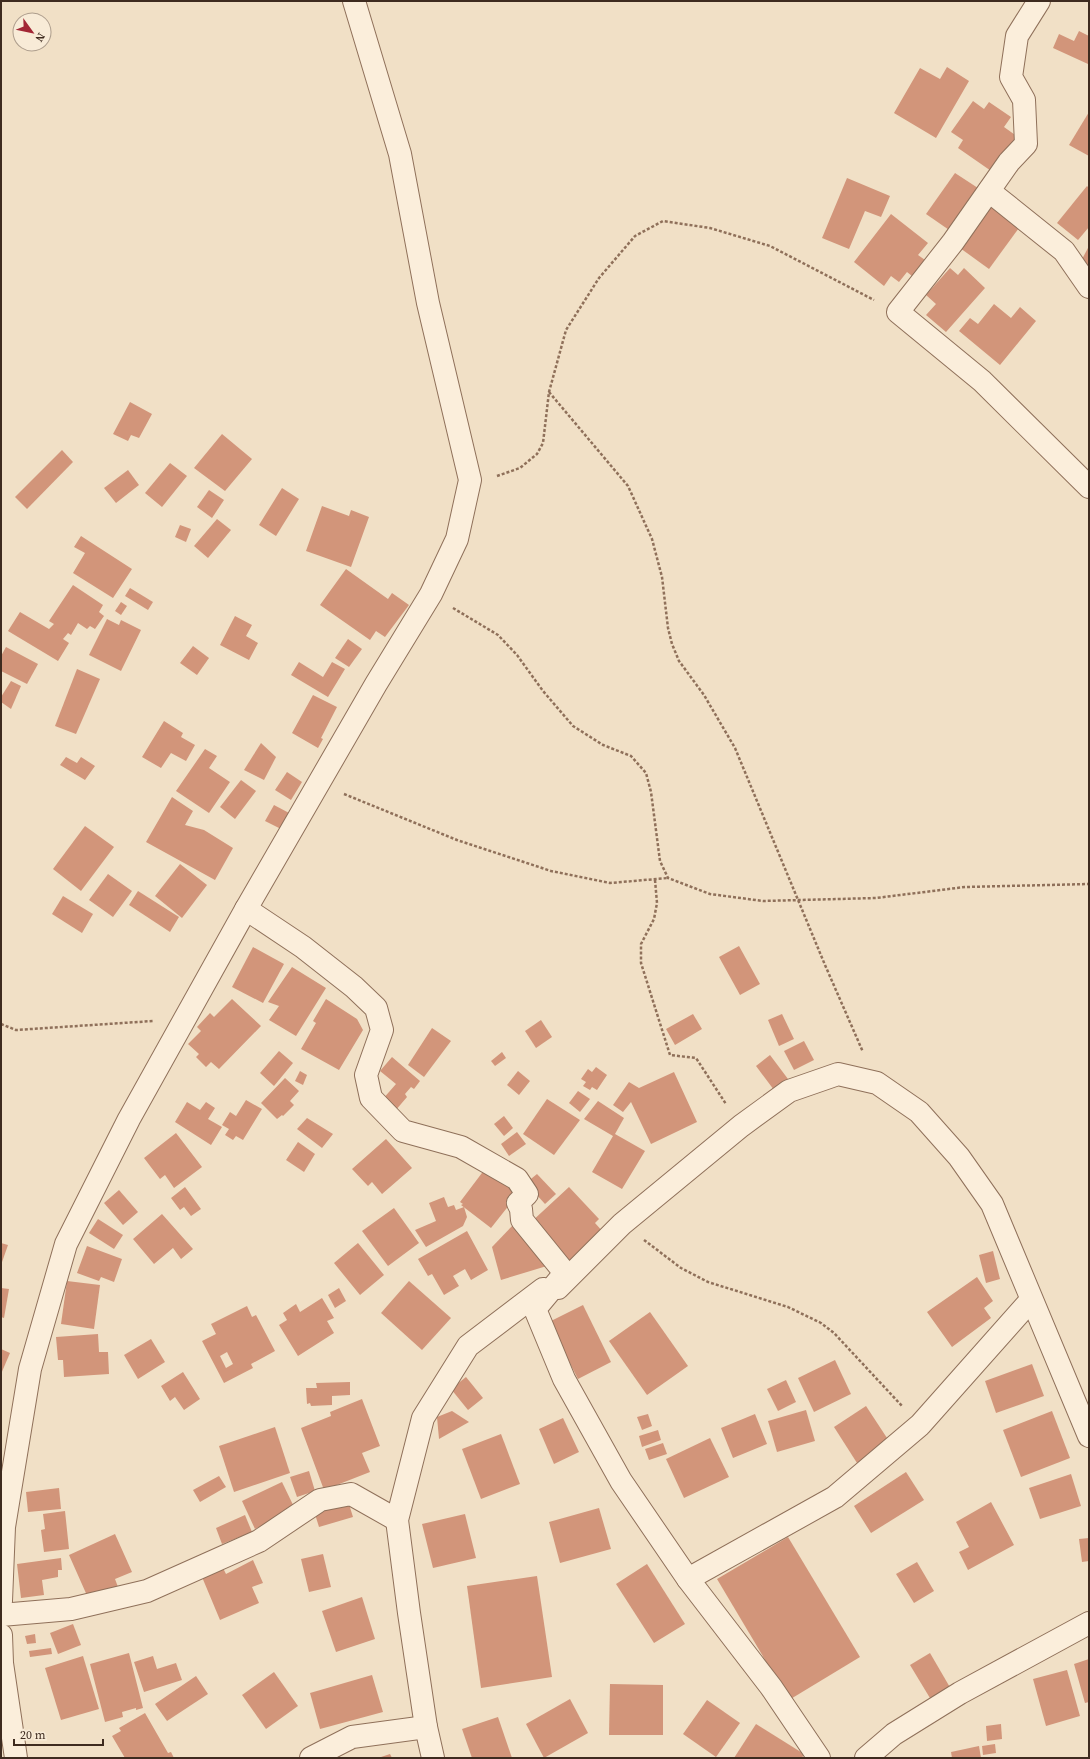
<svg xmlns="http://www.w3.org/2000/svg" width="1090" height="1759" font-family="'Source Serif 4',serif">
<style>
.building{fill:#d2957a;fill-rule:evenodd}
.lines{fill:none;stroke-linecap:round;stroke-linejoin:round}
.street-casing{stroke:#8f705a;stroke-width:24}
.path{stroke:#8f705a;stroke-width:2.5;stroke-dasharray:3 2;stroke-linecap:butt}
.street{stroke:#fbeedb;stroke-width:22}
</style>
<rect width="100%" height="100%" fill="#f1e0c6"/>
<g class="building">
<polygon points="1079,31 1089,36 1088,64 1053,48 1059,34 1074,41"/>
<polygon points="947,67 969,81 936,138 894,113 920,68 940,79"/>
<polygon points="973,101 984,109 989,102 1011,117 1004,127 1018,137 994,173 958,148 963,140 951,132"/>
<polygon points="1089,112 1089,156 1069,145"/>
<polygon points="955,173 981,190 952,232 926,214"/>
<polygon points="847,178 890,196 881,217 865,211 849,249 822,238"/>
<polygon points="1087,186 1089,188 1089,227 1078,240 1057,223"/>
<polygon points="992,204 1021,225 989,269 960,248"/>
<polygon points="891,214 928,243 918,255 925,260 912,276 907,272 899,282 891,276 884,286 854,262"/>
<polygon points="1089,246 1089,268 1080,263"/>
<polygon points="950,268 958,275 964,268 985,288 946,332 926,315 936,304 926,295"/>
<polygon points="994,304 1011,318 1020,307 1036,321 1000,365 959,331 970,318 978,324"/>
<polygon points="130,402 152,414 139,438 131,435 128,441 113,434"/>
<polygon points="222,434 252,459 225,491 194,468"/>
<polygon points="62,450 73,462 27,509 15,497"/>
<polygon points="170,463 187,476 162,507 145,493"/>
<polygon points="128,470 139,485 116,503 104,488"/>
<polygon points="282,488 299,499 276,536 259,525"/>
<polygon points="209,490 224,500 212,518 197,507"/>
<polygon points="322,506 349,516 351,510 369,517 351,567 306,551"/>
<polygon points="217,519 231,530 208,558 194,546"/>
<polygon points="180,525 191,529 186,542 175,537"/>
<polygon points="81,536 132,569 113,598 73,573 85,553 74,547"/>
<polygon points="346,569 388,599 392,593 409,605 385,637 376,631 370,640 320,605"/>
<polygon points="73,585 103,605 99,612 104,616 95,629 90,626 87,629 78,623 71,635 68,633 63,639 69,643 58,661 8,631 20,612 49,629 54,624 49,621"/>
<polygon points="130,588 153,602 148,610 125,596"/>
<polygon points="121,602 127,606 121,615 115,611"/>
<polygon points="235,616 252,625 246,636 258,643 249,660 220,645"/>
<polygon points="107,619 119,625 121,620 141,630 121,671 89,655"/>
<polygon points="348,639 362,649 349,667 335,658"/>
<polygon points="193,646 209,658 197,675 180,663"/>
<polygon points="6,647 38,664 27,684 1,671 1,656"/>
<polygon points="299,662 323,677 332,662 345,669 328,697 291,675"/>
<polygon points="77,669 100,679 76,734 55,726"/>
<polygon points="11,681 21,686 11,709 1,702 1,697"/>
<polygon points="313,695 337,707 321,738 323,739 318,748 292,733"/>
<polygon points="164,721 183,733 181,737 195,745 186,761 171,753 161,768 142,757"/>
<polygon points="261,743 276,757 264,780 244,770"/>
<polygon points="205,749 217,756 209,768 230,782 209,813 176,791"/>
<polygon points="66,757 77,763 81,757 95,766 85,780 60,765"/>
<polygon points="287,772 302,782 291,800 275,790"/>
<polygon points="241,780 256,791 235,819 220,807"/>
<polygon points="172,797 193,811 185,825 204,830 233,848 215,880 146,842"/>
<polygon points="274,805 291,814 283,830 265,821"/>
<polygon points="85,826 114,847 81,891 53,869"/>
<polygon points="180,864 207,885 182,918 155,896"/>
<polygon points="108,874 132,891 113,917 89,900"/>
<polygon points="138,891 179,917 170,932 129,905"/>
<polygon points="63,896 93,914 82,933 52,914"/>
<polygon points="739,946 760,984 740,995 719,957"/>
<polygon points="253,947 284,964 263,1003 232,987"/>
<polygon points="292,967 326,988 296,1036 269,1020 279,1006 268,1002"/>
<polygon points="232,999 261,1026 219,1069 211,1062 206,1067 196,1057 199,1054 188,1044 201,1031 197,1027 210,1013 214,1017"/>
<polygon points="326,999 357,1019 363,1030 339,1070 301,1049 316,1023 313,1021"/>
<polygon points="693,1014 702,1029 675,1045 666,1029"/>
<polygon points="782,1014 794,1039 779,1046 768,1020"/>
<polygon points="541,1020 552,1037 536,1048 525,1031"/>
<polygon points="432,1028 451,1041 424,1077 408,1065"/>
<polygon points="804,1041 814,1060 794,1070 784,1051"/>
<polygon points="279,1051 293,1063 274,1086 260,1073"/>
<polygon points="502,1052 506,1058 495,1066 491,1061"/>
<polygon points="770,1055 788,1079 774,1090 756,1066"/>
<polygon points="392,1057 420,1081 414,1089 411,1087 405,1094 407,1097 395,1111 382,1100 396,1084 380,1071"/>
<polygon points="596,1067 607,1075 597,1090 592,1087 590,1090 583,1086 586,1082 581,1079 588,1069 592,1072"/>
<polygon points="300,1071 307,1075 303,1085 295,1081"/>
<polygon points="518,1071 530,1081 519,1095 507,1085"/>
<polygon points="674,1072 697,1122 651,1144 631,1102 623,1112 613,1105 629,1082 639,1088"/>
<polygon points="285,1078 299,1091 290,1101 294,1105 283,1116 282,1115 277,1119 261,1103"/>
<polygon points="578,1091 590,1099 580,1112 569,1103"/>
<polygon points="547,1099 580,1120 554,1155 523,1134"/>
<polygon points="246,1100 262,1109 243,1140 236,1136 233,1140 225,1135 229,1129 222,1125 230,1112 236,1116"/>
<polygon points="598,1101 624,1118 615,1134 645,1151 622,1189 592,1172 613,1136 584,1119"/>
<polygon points="187,1102 200,1110 206,1102 215,1108 208,1119 222,1127 211,1145 175,1122"/>
<polygon points="504,1116 513,1128 504,1136 494,1124"/>
<polygon points="307,1118 333,1134 322,1148 297,1129"/>
<polygon points="517,1132 526,1144 509,1156 501,1144"/>
<polygon points="176,1133 202,1167 174,1188 165,1175 160,1179 144,1158"/>
<polygon points="386,1139 412,1168 382,1194 372,1182 368,1186 352,1169"/>
<polygon points="298,1142 315,1154 304,1172 286,1160"/>
<polygon points="488,1165 521,1190 491,1228 461,1205 463,1204 460,1202"/>
<polygon points="537,1174 556,1194 545,1204 526,1183"/>
<polygon points="185,1187 201,1209 191,1216 184,1207 180,1210 171,1198"/>
<polygon points="569,1187 599,1219 595,1223 604,1233 571,1263 529,1224"/>
<polygon points="119,1190 138,1212 123,1225 104,1203"/>
<polygon points="444,1197 448,1207 454,1205 456,1210 464,1207 467,1217 463,1226 426,1247 415,1230 436,1221 429,1203"/>
<polygon points="394,1208 419,1243 388,1266 362,1231"/>
<polygon points="162,1214 193,1249 181,1259 173,1248 154,1264 133,1239"/>
<polygon points="98,1219 123,1235 114,1249 89,1233"/>
<polygon points="516,1222 550,1265 501,1280 492,1247"/>
<polygon points="467,1231 488,1270 471,1280 465,1269 453,1276 459,1286 444,1295 432,1274 428,1276 418,1259"/>
<polygon points="1,1243 8,1245 1,1265"/>
<polygon points="358,1243 384,1275 360,1295 334,1263"/>
<polygon points="87,1246 122,1259 114,1282 101,1277 99,1281 77,1273"/>
<polygon points="993,1251 1000,1279 986,1283 979,1255"/>
<polygon points="977,1277 993,1301 984,1308 991,1318 952,1347 927,1312"/>
<polygon points="67,1281 100,1285 94,1329 61,1324"/>
<polygon points="409,1281 451,1318 422,1350 381,1313"/>
<polygon points="1,1288 9,1289 4,1318 1,1317"/>
<polygon points="339,1288 346,1301 335,1308 328,1295"/>
<polygon points="322,1298 334,1318 327,1321 334,1333 298,1356 279,1325 287,1320 283,1313 296,1304 300,1312"/>
<polygon points="583,1305 611,1362 578,1379 549,1322"/>
<path d="M247 1306 252 1317 256 1315 275 1351 251 1364 253 1368 224 1383 202 1341 216 1334 211 1324ZM227 1352 233 1364 226 1368 220 1356Z"/>
<polygon points="650,1312 688,1366 647,1395 609,1341"/>
<polygon points="98,1334 99,1352 108,1352 109,1374 64,1377 63,1360 58,1360 56,1337"/>
<polygon points="151,1339 165,1362 138,1379 124,1355"/>
<polygon points="1,1349 10,1353 1,1374"/>
<polygon points="835,1360 851,1394 814,1412 798,1378"/>
<polygon points="1032,1364 1044,1396 996,1413 985,1381"/>
<polygon points="183,1372 200,1399 184,1410 175,1397 170,1401 161,1386"/>
<polygon points="466,1377 483,1398 468,1410 451,1389"/>
<polygon points="786,1380 796,1402 778,1411 767,1389"/>
<polygon points="350,1382 350,1395 332,1396 332,1405 311,1406 310,1403 307,1404 306,1388 317,1388 316,1383"/>
<polygon points="362,1399 380,1446 362,1453 370,1472 324,1490 301,1428 331,1416 330,1412"/>
<polygon points="866,1406 889,1441 857,1463 834,1427"/>
<polygon points="806,1410 815,1441 777,1452 768,1421"/>
<polygon points="452,1411 469,1422 439,1439 437,1417"/>
<polygon points="1052,1411 1070,1458 1021,1477 1003,1430"/>
<polygon points="648,1414 652,1426 642,1430 637,1417"/>
<polygon points="755,1414 767,1444 733,1458 721,1428"/>
<polygon points="563,1418 579,1452 554,1464 539,1429"/>
<polygon points="275,1427 290,1473 234,1492 219,1446"/>
<polygon points="658,1430 661,1440 642,1447 639,1436"/>
<polygon points="501,1434 520,1484 481,1499 462,1449"/>
<polygon points="710,1438 729,1477 684,1498 666,1459"/>
<polygon points="663,1443 667,1454 649,1460 645,1449"/>
<polygon points="309,1471 315,1491 297,1497 290,1477"/>
<polygon points="906,1472 924,1500 871,1533 854,1506"/>
<polygon points="1071,1474 1081,1506 1040,1519 1029,1488"/>
<polygon points="219,1476 226,1487 200,1502 193,1490"/>
<polygon points="282,1482 295,1509 255,1529 242,1501"/>
<polygon points="59,1488 61,1509 28,1512 26,1492"/>
<polygon points="348,1501 353,1517 319,1527 314,1511"/>
<polygon points="991,1502 1014,1545 968,1570 959,1552 969,1547 956,1522"/>
<polygon points="599,1508 611,1549 560,1563 549,1522"/>
<polygon points="65,1511 69,1549 44,1552 41,1530 45,1529 43,1514"/>
<polygon points="465,1514 476,1558 433,1568 422,1524"/>
<polygon points="245,1515 252,1532 222,1544 216,1528"/>
<polygon points="115,1534 132,1572 115,1579 118,1587 89,1600 69,1555"/>
<polygon points="788,1537 860,1657 789,1700 717,1579"/>
<polygon points="1089,1538 1089,1561 1082,1562 1079,1539"/>
<polygon points="323,1554 331,1587 309,1592 301,1559"/>
<polygon points="61,1558 62,1570 58,1570 58,1577 42,1580 44,1595 21,1598 17,1564"/>
<polygon points="253,1560 263,1583 252,1587 259,1603 220,1620 202,1577 223,1568 226,1574"/>
<polygon points="917,1562 934,1591 914,1603 896,1574"/>
<polygon points="647,1564 685,1624 654,1643 616,1584"/>
<polygon points="537,1576 552,1677 481,1688 467,1586"/>
<polygon points="362,1597 375,1639 336,1652 322,1611"/>
<polygon points="73,1624 81,1645 58,1654 50,1633"/>
<polygon points="35,1634 36,1643 27,1644 25,1636"/>
<polygon points="51,1648 52,1654 30,1657 29,1651"/>
<polygon points="129,1653 143,1708 136,1710 136,1708 122,1712 123,1717 105,1722 90,1664"/>
<polygon points="930,1653 955,1696 936,1708 910,1665"/>
<polygon points="83,1656 99,1709 61,1720 45,1668"/>
<polygon points="153,1656 157,1669 176,1663 182,1680 144,1692 134,1662"/>
<polygon points="1089,1659 1089,1702 1085,1703 1074,1664"/>
<polygon points="1067,1670 1080,1716 1046,1726 1033,1679"/>
<polygon points="274,1672 298,1706 266,1729 242,1695"/>
<polygon points="372,1675 383,1712 320,1729 310,1693"/>
<polygon points="196,1676 208,1694 167,1721 155,1704"/>
<polygon points="610,1684 663,1685 663,1735 609,1735"/>
<polygon points="570,1699 588,1733 544,1758 526,1724"/>
<polygon points="707,1700 740,1723 716,1757 683,1734"/>
<polygon points="145,1713 168,1753 171,1752 174,1758 125,1758 112,1736 121,1731 119,1728"/>
<polygon points="498,1717 512,1758 472,1758 462,1729"/>
<polygon points="756,1724 804,1754 802,1758 734,1758"/>
<polygon points="1001,1724 1002,1739 987,1741 986,1726"/>
<polygon points="995,1744 996,1753 983,1755 982,1746"/>
<polygon points="979,1746 981,1758 952,1758 951,1752"/>
<polygon points="390,1754 392,1758 378,1758"/>
</g>
<g class="lines">
<defs>
<g id="street">
<polyline points="1039,1 1017,36 1011,77 1024,100 1026,144 1009,162 953,242 898,312 982,381 1089,487"/>
<polyline points="989,191 1064,251 1089,287"/>
<polyline points="246,909 303,947 354,987 376,1008 382,1030 366,1075 371,1098 403,1131 461,1147 517,1179 527,1194 518,1203 521,1209 522,1220 565,1273 535,1309 564,1379 621,1481 688,1579 771,1687 819,1758"/>
<polyline points="558,1288 622,1224 741,1126 789,1091 838,1074 877,1083 919,1112 959,1157 992,1204 1089,1436"/>
<polyline points="688,1579 835,1497 920,1425 1031,1300"/>
<polyline points="1,1601 4,1527 30,1369 66,1244 129,1119 246,909 376,684 431,594 457,539 470,480 428,303 400,154 354,1"/>
<polyline points="1,1615 71,1609 147,1591 259,1541 320,1500 351,1494 397,1520"/>
<polyline points="1,1635 2,1663 16,1758"/>
<polyline points="311,1758 352,1737 426,1727"/>
<polyline points="433,1758 426,1727 409,1613 397,1520 423,1418 468,1346 543,1289"/>
<polyline points="866,1758 894,1734 960,1693 1089,1623"/>
</g>
</defs>
<use href="#street" class="street-casing"/>
<g class="path">
<polyline points="549,392 628,486 652,539 662,577 668,628 672,644 679,661 704,695 735,748 825,965 863,1052"/>
<polyline points="497,476 520,468 537,454 543,443 549,392 566,330 599,278 635,236 663,221 710,228 770,246 874,300"/>
<polyline points="453,608 498,635 517,655 543,691 573,726 603,745 631,756 646,773 651,792 660,861 668,878 710,894 763,901 876,898 965,887 1089,884"/>
<polyline points="344,794 457,840 551,871 610,883 668,878"/>
<polyline points="655,880 657,903 654,919 641,944 641,963 670,1055 696,1058 726,1104"/>
<polyline points="1,1024 16,1030 153,1021"/>
<polyline points="644,1240 681,1268 708,1282 788,1307 821,1323 834,1333 902,1406"/>
</g>
<use href="#street" class="street"/>
</g>
<rect width="1090" height="1759" fill="none" stroke="#3e2b1f" stroke-width="4"/>
<g transform="translate(32 32) rotate(123)"><circle r="19" fill="#f8ebd7" stroke="#ae9e8d"/>
<path d="M0-3L7 15L0 10L-7 15Z" fill="#a22634"/>
<text y="-6" font-size="11" font-weight="bold" text-anchor="middle" fill="#3e2b1f">N</text>
</g>
<path d="M14 1739v6h89v-6" fill="none" stroke="#3e2b1f" stroke-width="2"/>
<text x="20" y="1739" font-size="12" fill="#3e2b1f" stroke="#f8ebd7" stroke-width="3" paint-order="stroke">20 m</text>
</svg>
